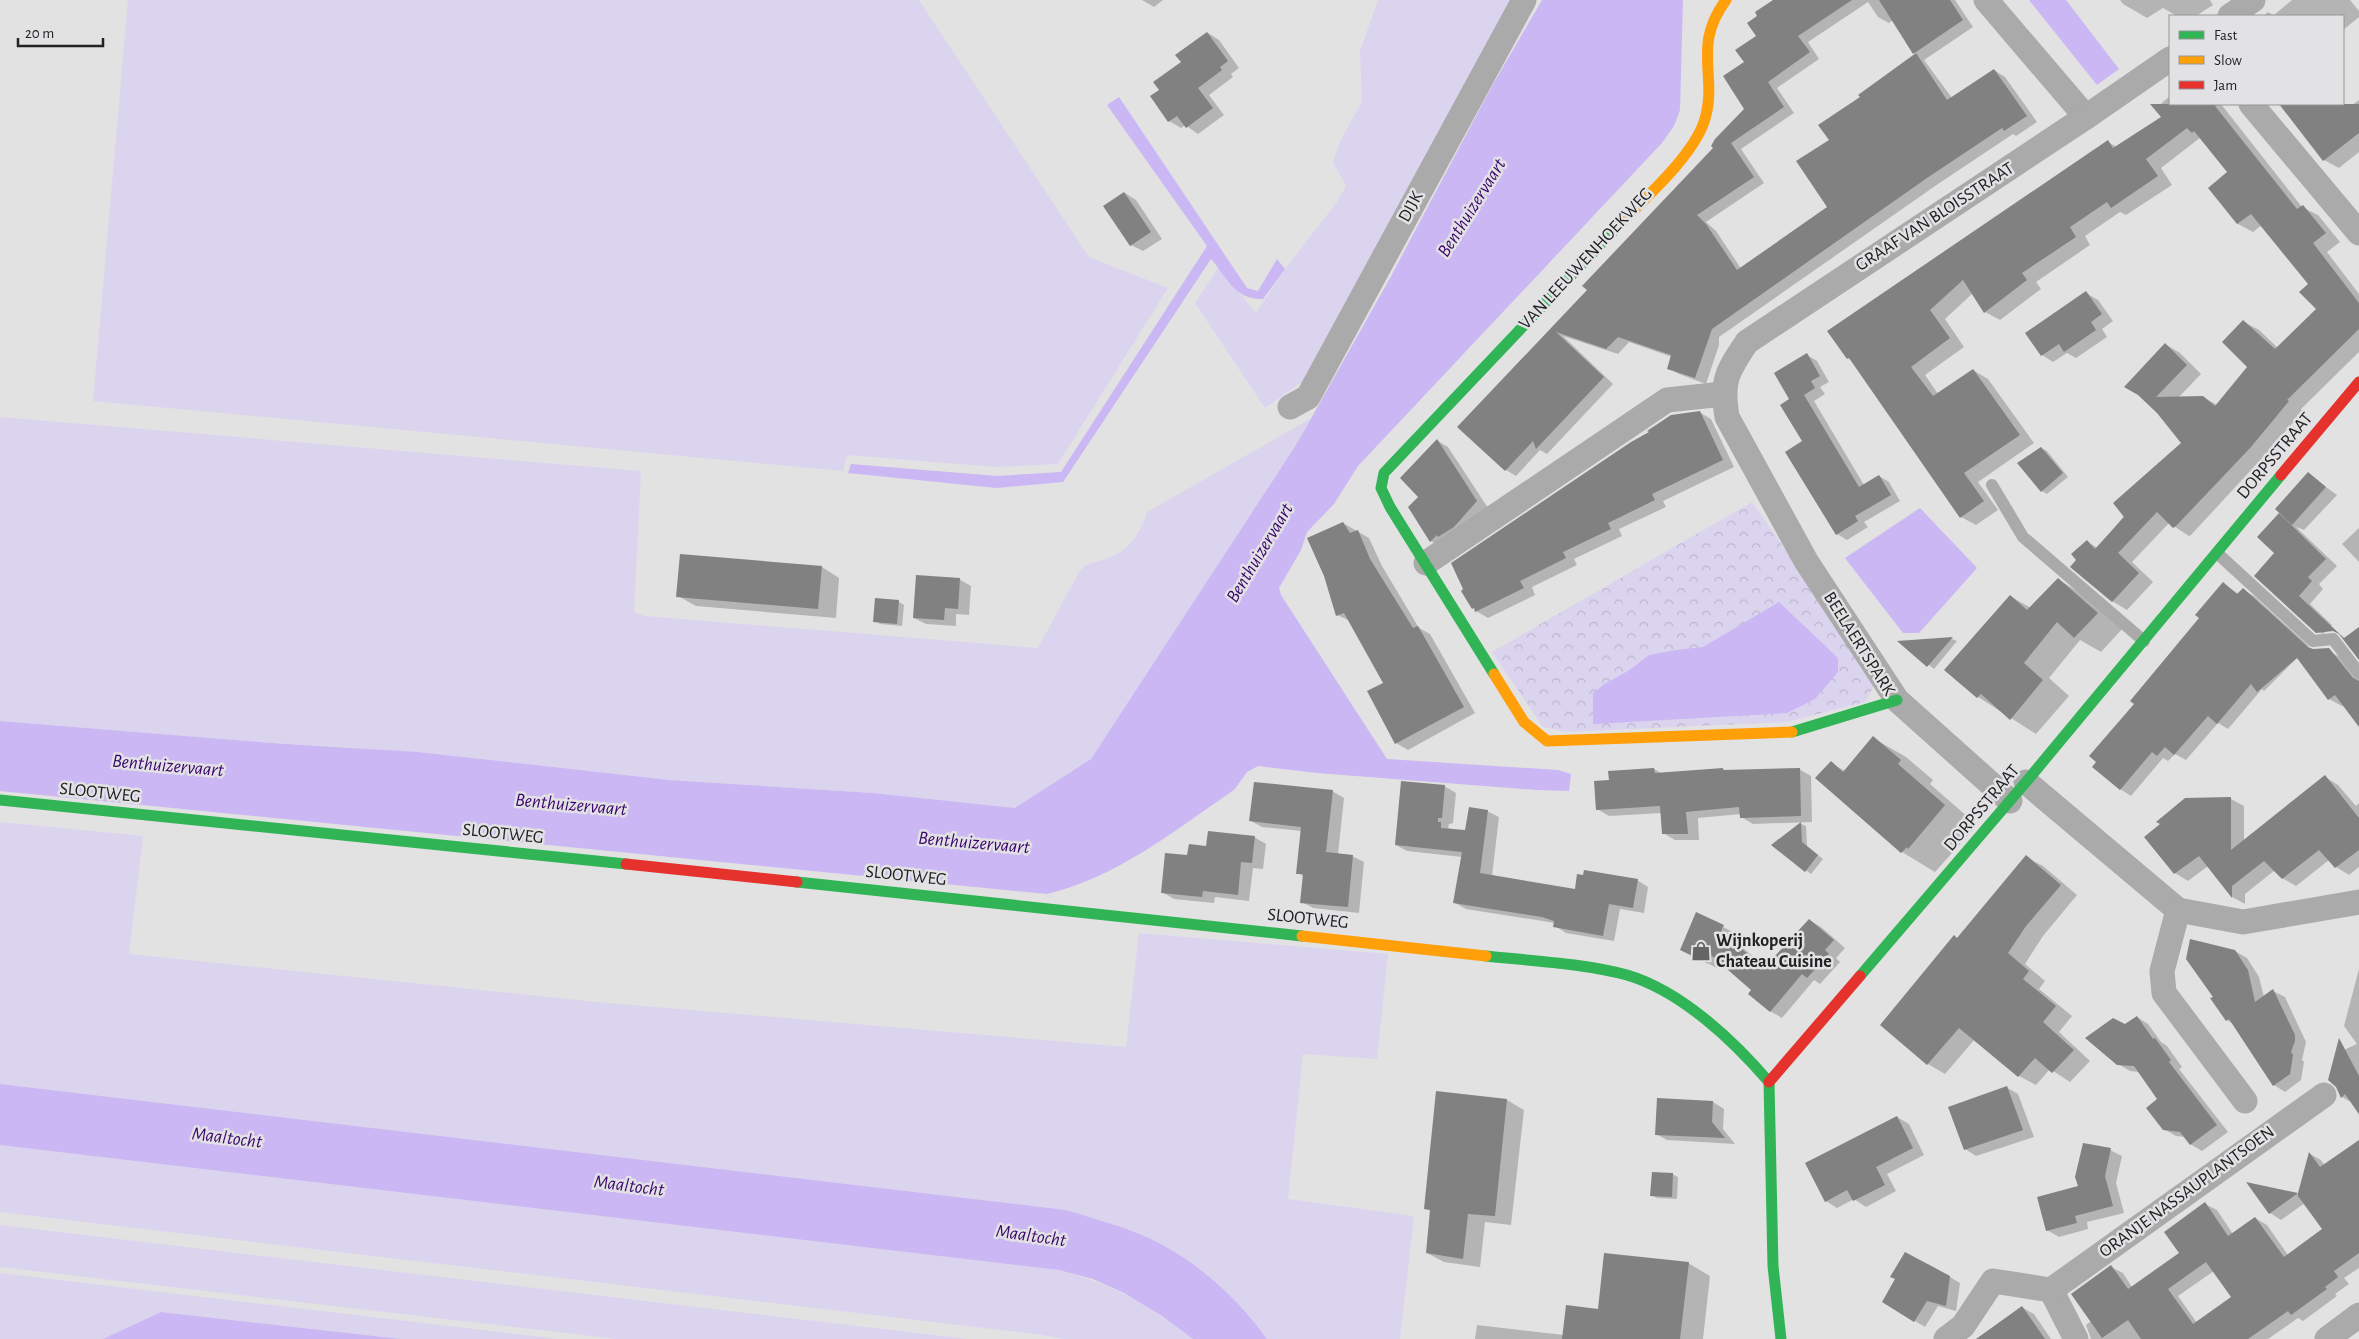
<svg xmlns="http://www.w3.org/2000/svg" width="2359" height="1339" font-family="'Alegreya Sans',sans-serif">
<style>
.grass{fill:#dbd4ef}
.park{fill:url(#park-crowns)}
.water{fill:#cab7f3}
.shadow{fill:#0003;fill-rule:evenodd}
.building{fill:#818182;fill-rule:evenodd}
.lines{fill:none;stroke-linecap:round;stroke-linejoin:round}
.lane{stroke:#aaa;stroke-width:12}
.street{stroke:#aaa;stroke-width:25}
.fast{stroke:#30b455;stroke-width:11}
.slow{stroke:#ff9f0a;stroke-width:11}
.jam{stroke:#e5322d;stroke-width:11}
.labels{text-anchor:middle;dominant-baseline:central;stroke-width:5;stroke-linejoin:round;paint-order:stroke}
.street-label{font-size:18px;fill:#222223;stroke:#e2e1e4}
.poi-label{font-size:18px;font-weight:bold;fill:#222223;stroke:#e2e1e4;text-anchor:start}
.water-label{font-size:19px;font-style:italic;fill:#3a056d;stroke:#e2e1e4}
</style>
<defs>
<pattern id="park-crowns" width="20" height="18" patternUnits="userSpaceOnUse" patternTransform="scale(1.25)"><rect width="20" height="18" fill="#dbd4ef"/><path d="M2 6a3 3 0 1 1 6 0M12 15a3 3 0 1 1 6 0" fill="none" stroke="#bcb6cd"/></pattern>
</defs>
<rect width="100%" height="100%" fill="#e2e2e3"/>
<g class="grass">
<polygon points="128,0 919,0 1089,257 1168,288 1058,464 997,467 847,455 843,471 93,401"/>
<polygon points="1378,0 1512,0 1308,378 1265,408 1195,303 1218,268 1256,313 1285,269 1337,202 1346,186 1333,162 1341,139 1362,102 1360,51"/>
<path d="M0 417 641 471 634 612 645 616 1038 648 1079 572C1088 562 1091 564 1103 560 1127 553 1140 535 1147 512L1310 419 1296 445 1091 759 1015 808 873 793 669 780 348 747 271 743 0 721Z"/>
<path d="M0 822 143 836 129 954 597 1002 1126 1047 1139 933 1388 954 1377 1059 1303 1054 1288 1199 1414 1216 1400 1339H1267C1234 1293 1186 1251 1132 1231 1111 1223 1088 1217 1066 1210L0 1084Z"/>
<path d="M0 1145 1059 1270C1115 1285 1147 1304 1193 1339H1064L1036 1334 0 1212Z"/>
<polygon points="0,1225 968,1339 617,1339 0,1267"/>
<polygon points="0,1273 558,1339 401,1339 162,1312 103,1339 0,1339"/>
</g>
<polygon class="park" points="1752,502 1875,677 1873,688 1865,702 1787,722 1567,732 1543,727 1492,652"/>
<g class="water">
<path d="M1542 0H1683L1680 110 1674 126 1662 143 1358 466 1334 504 1307 532 1301 550 1279 588 1281 595 1387 759 1558 770 1571 774 1569 791 1536 790 1317 773 1258 766 1247 772 1234 790C1175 830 1118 877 1047 894L0 791V721L271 743 417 752 669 780 873 793 1015 808 1091 759 1296 445 1389 280 1492 86Z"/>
<polygon points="2029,0 2066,0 2119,69 2097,85"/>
<path d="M1119 97 1247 288 1258 291 1277 259 1285 269 1263 299C1234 300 1227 277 1211 259L1063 482 997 488 848 473 851 464 997 476 1061 472 1207 246 1107 105Z"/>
<polygon points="1920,508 1977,568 1919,633 1903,633 1845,558"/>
<polygon points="1779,602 1838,658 1838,672 1815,699 1787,713 1593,724 1593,693 1606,683 1628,671 1649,655 1676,650 1703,647"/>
<path d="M0 1084 1066 1210C1088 1217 1111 1223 1132 1231 1186 1251 1234 1293 1267 1339H1193L1162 1316 1124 1293 1093 1279 1059 1270 0 1145Z"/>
<polygon points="161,1312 401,1339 103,1339"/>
</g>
<g class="shadow">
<polygon points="1142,0 1163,0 1154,7"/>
<path d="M1775 0H1955L1973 27 1924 60 1952 98 1994 70 2005 77 2037 122 2016 136 2013 134 1938 184 1719 337V345L1706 384 1679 374 1668 368 1672 357 1629 342 1618 354 1563 336 1613 384 1547 454 1540 450 1516 476 1506 470 1459 427 1588 290 1714 148 1746 110V63L1758 37 1759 16ZM1868 2 1878 17 1889 23 1893 20 1916 54 1861 97 1830 141 1828 207 1752 285 1716 231 1706 222 1764 183 1741 149 1794 113 1777 88 1819 59 1808 42Z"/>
<polygon points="2120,0 2210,0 2213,5 2196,16 2177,16 2163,8 2147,18 2123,4"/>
<polygon points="2292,0 2350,0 2359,11 2359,17 2343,30 2343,16 2265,16 2267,12 2274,15"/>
<polygon points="1208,33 1219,40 1239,68 1231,74 1233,77 1209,95 1224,115 1198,134 1185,125 1181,128 1169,121 1160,90"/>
<polygon points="2170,96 2170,104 2221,104 2302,207 2318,215 2340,242 2327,252 2359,294 2359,352 2301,409 2303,411 2265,455 2191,535 2189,536 2169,523 2132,562 2153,582 2127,610 2112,601 2078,560 2087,542 2098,548 2183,443 2158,412 2139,394 2165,344 2180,353 2201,374 2178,398 2203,397 2217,405 2249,367 2244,322 2259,330 2278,348 2317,309 2310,284 2262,225 2253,232 2238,224 2210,188 2229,172 2201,137 2161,168 2172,185 2126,215 2120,212 2085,236 2090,245 2036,282 2041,289 2000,320 1985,312 1973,293 1945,319 1964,347 1925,375 1938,394 1973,370 1988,379 2034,443 1978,482 1998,510 1976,525 1961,517 1852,361 1848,358 1829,331 2108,142 2117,147 2163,117 2155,109"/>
<polygon points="2359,100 2359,152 2339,168 2324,160 2280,104 2333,104 2341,114"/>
<polygon points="1125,193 1136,200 1162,239 1143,251 1131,245"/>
<polygon points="2086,293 2098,300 2113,321 2102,329 2107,337 2076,358 2067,353 2053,362 2042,355"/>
<polygon points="1807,355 1817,361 1829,382 1820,387 1825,394 1814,401 1864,485 1879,476 1889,482 1900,501 1864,522 1868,527 1847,540 1837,534 1791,400"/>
<polygon points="1699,412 1711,419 1734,467 1663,501 1666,507 1619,529 1622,536 1574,559 1577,565 1532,587 1535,595 1488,618 1476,611"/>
<polygon points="1438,441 1448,447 1488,508 1442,548 1431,541 1410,507 1419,497"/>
<polygon points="2041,448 2047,451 2068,477 2047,494 2042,491"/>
<polygon points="2308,474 2337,495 2304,530 2296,527 2337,566 2319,584 2323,589 2310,604 2332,625 2323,634 2311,627 2276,553 2279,515 2286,519"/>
<polygon points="1343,523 1369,538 1382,566 1419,628 1430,634 1475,713 1408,750 1396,743 1385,683 1350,621 1337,615"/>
<polygon points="2359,528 2359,562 2342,544"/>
<polygon points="822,567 839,578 836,618 696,606 678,596"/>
<polygon points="959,579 971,586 969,615 956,614 956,626 926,624 914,618"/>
<polygon points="2059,580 2084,595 2123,628 2101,652 2080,640 2049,678 2069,696 2036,734 1978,697 2010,596 2031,608"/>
<polygon points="2223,584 2239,594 2243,590 2254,596 2309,646 2264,691 2262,689 2228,729 2218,723 2186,760 2175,754 2168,761 2163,758 2131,796 2120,789 2135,704 2200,618"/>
<polygon points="899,602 904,605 902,626 880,624 875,621"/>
<polygon points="1952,639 1957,641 1934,669 1900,642"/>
<polygon points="2332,653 2346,660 2359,678 2359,725 2344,705 2342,706 2329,699"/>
<polygon points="1873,738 1906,757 1933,780 1930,784 1977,825 1935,872 1902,852 1816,778 1831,763 1845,771"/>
<polygon points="1654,769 1661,773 1723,769 1727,771 1799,769 1811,776 1812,822 1753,824 1741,817 1741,814 1698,818 1699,840 1675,840 1663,833 1662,813 1609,816 1597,809 1610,781"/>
<polygon points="2325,777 2338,785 2356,806 2359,803 2359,867 2349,875 2336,867 2329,860 2296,886 2282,878 2275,870 2245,894 2245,904 2232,897 2208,866 2188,881 2175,873 2231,799 2244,806 2244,841"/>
<polygon points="1444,786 1456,793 1453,823 1449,824 1448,828 1466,832 1487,811 1499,817 1492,876 1576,890 1637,880 1648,887 1644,913 1620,909 1614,941 1566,933 1555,926 1555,923 1466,909 1455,903 1462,857 1407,851 1396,845"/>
<polygon points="1332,791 1344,798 1338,854 1352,856 1364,862 1359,913 1313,908 1302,902 1304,877 1298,873 1302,831 1262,827 1251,821"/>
<polygon points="1801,824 1806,826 1807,846 1823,859 1811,874 1773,845"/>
<polygon points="1254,837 1266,844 1263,869 1253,868 1249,901 1215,897 1214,903 1174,899 1162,892 1188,857 1207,848"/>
<polygon points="2026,857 2043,866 2077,895 2043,936 2025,964 2045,981 2039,989 2072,1016 2059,1032 2090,1061 2070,1082 2050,1069 2036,1085 2019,1076 1975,1039 1945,1074 1928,1064 1881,1025 1958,939"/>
<polygon points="1697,914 1735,933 1733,939 1766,968 1809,920 1821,927 1845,948 1836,958 1840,962 1820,984 1814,980 1782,1018 1770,1011 1753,990 1723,964 1719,969 1681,950"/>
<polygon points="2235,951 2247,958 2259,977 2264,997 2273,991 2285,997 2306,1042 2302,1060 2304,1062 2301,1080 2285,1092 2274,1085 2233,1024 2227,1020 2214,997"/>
<polygon points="2359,969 2359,1115 2351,1102 2342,1097 2337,1053 2357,1044 2344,1026"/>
<polygon points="2137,1017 2148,1024 2161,1042 2167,1046 2182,1067 2179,1069 2228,1132 2202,1151 2190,1144 2185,1137 2176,1136 2164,1129 2159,1100 2139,1072 2130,1071 2118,1064 2125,1025"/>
<polygon points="2006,1087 2018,1094 2034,1137 1976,1156 1965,1149"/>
<polygon points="1438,1093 1507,1100 1524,1110 1511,1225 1485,1222 1480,1267 1444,1262 1427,1253 1432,1212 1425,1208"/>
<polygon points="1713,1102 1724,1109 1723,1129 1735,1144 1667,1140 1656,1134"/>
<polygon points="1897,1117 1909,1124 1924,1155 1887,1174 1896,1191 1866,1207 1854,1199 1837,1208 1826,1201"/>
<path d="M2359 1141V1268L2344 1278 2349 1284 2335 1294 2337 1296 2303 1321 2298 1318 2268 1339H2091L2086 1325 2091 1321 2111 1267 2123 1273 2132 1287 2181 1253 2205 1204 2217 1210 2233 1234 2255 1218 2267 1225 2288 1255 2324 1230 2305 1203 2281 1220 2270 1213 2249 1184 2299 1194 2310 1154 2321 1160 2325 1166ZM2214 1271 2233 1297 2197 1323 2178 1296Z"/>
<polygon points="2110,1150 2122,1156 2116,1183 2124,1213 2087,1222 2088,1229 2059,1237 2047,1230"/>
<polygon points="1672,1174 1678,1177 1677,1199 1657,1198 1651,1195"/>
<polygon points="1688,1263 1710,1276 1703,1339 1475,1339 1477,1325 1564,1335 1599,1310"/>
<polygon points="1928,1264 1960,1283 1956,1311 1938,1306 1925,1327 1883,1302"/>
<polygon points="2023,1308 2034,1314 2051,1339 1979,1339"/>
</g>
<g class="building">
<polygon points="1773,0 1852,0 1798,36 1810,52 1768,82 1784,107 1731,143 1754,177 1697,215 1706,224 1737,270 1827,207 1796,161 1829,140 1818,125 1860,97 1858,95 1916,53 1947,100 1994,69 2027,116 2004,131 2002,128 1927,178 1712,329 1695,378 1667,369 1671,355 1618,337 1606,349 1556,332 1604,377 1536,449 1533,441 1505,471 1457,427 1587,290 1582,286 1713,148 1711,146 1715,139 1744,109 1723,76 1744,62 1735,50 1756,36 1747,23 1757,16 1755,12"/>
<polygon points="1879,0 1950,0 1963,20 1913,54"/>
<polygon points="1207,32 1228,61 1220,67 1222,70 1198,88 1213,108 1186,128 1177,116 1168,122 1150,96 1159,90 1153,82 1181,62 1175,55"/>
<polygon points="2150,104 2218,104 2215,106 2297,209 2303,205 2326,233 2313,243 2359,303 2359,329 2287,400 2289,401 2251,447 2176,526 2173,528 2157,512 2118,553 2139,573 2112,602 2070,567 2076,560 2071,554 2087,540 2095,549 2124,517 2113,503 2181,443 2157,413 2138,395 2124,387 2165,343 2187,365 2156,397 2203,396 2215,406 2247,367 2222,342 2243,320 2275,349 2316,309 2299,292 2308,284 2251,214 2237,224 2208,188 2227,172 2194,131 2192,133 2187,128 2146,159 2158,176 2111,208 2107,202 2070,227 2076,237 2022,273 2027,280 1984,313 1963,280 1930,310 1950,338 1911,367 1933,396 1973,369 2020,435 1964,473 1984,501 1960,518 1849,358 1847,359 1827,331 2108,140 2113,148 2161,117"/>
<polygon points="2279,104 2359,104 2359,133 2323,161"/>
<polygon points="1124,192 1151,232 1130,246 1103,206"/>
<polygon points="2086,291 2102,314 2091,322 2096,330 2064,352 2059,344 2041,356 2025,333"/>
<polygon points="1807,353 1820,376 1811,381 1815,388 1804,395 1859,487 1879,475 1891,495 1855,516 1858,521 1836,535 1785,452 1802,441 1780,405 1789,399 1774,373"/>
<polygon points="1700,411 1723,460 1652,494 1655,500 1608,523 1611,529 1563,552 1566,558 1520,581 1524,588 1475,612 1474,608 1472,609 1461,591 1463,589 1451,563 1631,442 1649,432 1647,431 1671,415"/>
<polygon points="1437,439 1477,501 1454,527 1438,537 1437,535 1430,542 1408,507 1418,497 1400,478"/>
<polygon points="2041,447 2063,473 2041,492 2017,463"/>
<polygon points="2308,472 2326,487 2292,525 2275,509"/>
<polygon points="2279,513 2326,559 2308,577 2312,581 2299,596 2344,638 2359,627 2359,660 2339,634 2333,631 2316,633 2254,576 2274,553 2257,537"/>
<polygon points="1343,522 1350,533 1358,530 1370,559 1413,628 1418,626 1464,707 1395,744 1367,691 1383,683 1344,613 1336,616 1324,576 1307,538"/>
<polygon points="680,554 822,566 818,609 676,597"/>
<polygon points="916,575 960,578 958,609 945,608 944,620 913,618"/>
<polygon points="2058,578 2098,613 2074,638 2057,622 2024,663 2043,680 2010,720 1981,694 1977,698 1944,670 2010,595 2027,610"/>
<polygon points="2223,582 2237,594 2243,588 2308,647 2313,649 2329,648 2353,678 2359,681 2359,727 2335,695 2328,700 2297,658 2257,692 2251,684 2217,724 2208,716 2174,755 2165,747 2157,756 2152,752 2120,790 2092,767 2096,762 2089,756 2134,704 2130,701 2199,618 2195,615"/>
<polygon points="875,598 899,600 897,624 873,622"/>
<polygon points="1953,637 1927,667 1897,641"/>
<polygon points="1873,736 1901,760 1898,764 1945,805 1908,849 1907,847 1901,853 1815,778 1831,761 1843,772"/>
<polygon points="1654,768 1655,773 1723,768 1723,770 1800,768 1801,816 1740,818 1739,807 1696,811 1686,812 1688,834 1662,834 1660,806 1596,810 1594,781 1609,780 1608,771"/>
<polygon points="2325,775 2359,818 2359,850 2335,868 2319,850 2282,879 2264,861 2232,886 2232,898 2199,856 2174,874 2144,837 2160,824 2156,822 2185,798 2231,797 2231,850"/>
<polygon points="1401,781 1445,785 1442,818 1438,818 1438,822 1441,822 1441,828 1465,830 1469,807 1488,810 1480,873 1575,889 1577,874 1583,875 1584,870 1638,879 1633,908 1609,904 1603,936 1553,927 1554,921 1542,917 1453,903 1462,852 1395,845"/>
<polygon points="1254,782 1333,790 1326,852 1353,855 1348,907 1300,903 1303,874 1296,874 1301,827 1249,821"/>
<polygon points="1801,822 1802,842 1818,855 1805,872 1771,845"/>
<polygon points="1208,831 1255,836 1252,863 1241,862 1238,895 1203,891 1202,897 1161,893 1165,853 1187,855 1189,844 1206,846"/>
<polygon points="2026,855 2061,885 2026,926 2008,953 2029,971 2023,979 2056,1006 2043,1022 2074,1050 2052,1073 2035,1058 2018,1077 1959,1028 1927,1065 1880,1025 1954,935 1957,938"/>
<polygon points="1696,912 1724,925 1721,931 1764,968 1809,919 1834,940 1825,950 1829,954 1807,978 1802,974 1770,1012 1748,994 1751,990 1712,956 1707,963 1680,950"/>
<polygon points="2190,939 2235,950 2248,970 2255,1002 2273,989 2295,1035 2295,1041 2291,1052 2293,1055 2290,1074 2273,1086 2229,1019 2226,1021 2210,998 2213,997 2186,959"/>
<polygon points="2137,1016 2153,1039 2155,1038 2171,1060 2169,1062 2217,1125 2190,1145 2180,1132 2163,1130 2146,1108 2157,1099 2134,1066 2117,1065 2085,1038 2113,1018 2125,1024"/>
<polygon points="2339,1038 2359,1076 2359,1114 2345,1094 2341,1098 2336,1087 2328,1080"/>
<polygon points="2007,1086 2023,1130 1964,1150 1948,1107"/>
<polygon points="1436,1091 1507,1099 1495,1216 1468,1214 1463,1259 1426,1253 1430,1210 1424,1209"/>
<polygon points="1657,1098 1713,1101 1712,1122 1725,1138 1655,1135"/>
<polygon points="1897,1116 1913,1148 1876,1167 1885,1185 1853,1201 1847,1190 1825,1202 1805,1163"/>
<path d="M2359 1140V1253L2334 1271 2338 1277 2325 1287 2327 1289 2291 1315 2288 1311 2248 1339H2141L2128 1320 2102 1338 2071 1294 2111 1265 2128 1289 2179 1253 2164 1232 2205 1202 2228 1236 2255 1217 2284 1257 2322 1229 2298 1196V1193L2269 1214 2246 1182 2298 1193 2309 1152 2320 1167ZM2206 1262 2231 1297 2193 1324 2168 1289Z"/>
<polygon points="2083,1143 2111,1148 2105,1176 2113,1206 2075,1216 2077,1223 2046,1231 2037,1197 2078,1186 2075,1177"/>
<polygon points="1652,1172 1673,1173 1672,1197 1650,1196"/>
<polygon points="1905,1252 1950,1276 1946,1306 1927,1301 1914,1322 1882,1302 1895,1279 1890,1277"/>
<polygon points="1604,1253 1689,1262 1680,1339 1562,1339 1566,1305 1598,1309"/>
<polygon points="2022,1306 2045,1339 1976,1339"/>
</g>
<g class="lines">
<g class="lane">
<polyline points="1992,485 2023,537 2144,641"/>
<polyline points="2217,553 2313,641 2333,639 2359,673"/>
</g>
<g class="street">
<polyline points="1986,0 2086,117"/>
<polyline points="2230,16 2253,0"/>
<polyline points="2251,104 2359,233"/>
<polyline points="1290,407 1308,397 1524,0"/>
<polyline points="1426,563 1667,400 1723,394"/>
<polyline points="2026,782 2178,910 2243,922 2359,902"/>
<path d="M2010 801 1897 700 1806 561 1727 417C1721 380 1727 372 1747 342L2086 117 2170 59"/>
<polyline points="2178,910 2162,971 2164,993 2245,1101"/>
<polyline points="2051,1290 2076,1339"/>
<polyline points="1946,1339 1963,1326 1993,1281 2051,1290 2324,1095"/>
<polyline points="2327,1339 2359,1315"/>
</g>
<g class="fast">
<polyline points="1494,674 1390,507 1381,488 1384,473 1619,225"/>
<polyline points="1792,732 1897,700"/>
<polyline points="0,800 626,864"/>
<polyline points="797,882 1302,936"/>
<path d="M1486 956C1532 961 1582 963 1627 975 1681 991 1733 1040 1769 1082"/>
<polyline points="1860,976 2026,782 2281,475"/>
<polyline points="1769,1082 1773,1266 1781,1339"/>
</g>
<g class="slow">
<path d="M1619 225C1645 198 1692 157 1704 122 1719 77 1691 47 1726 0"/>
<polyline points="1494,674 1524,722 1547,741 1792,732"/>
<polyline points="1302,936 1486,956"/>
</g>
<g class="jam">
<polyline points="2281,475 2359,382"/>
<polyline points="626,864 797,882"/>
<polyline points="1769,1082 1860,976"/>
</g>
</g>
<defs>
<symbol id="shop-bare" viewBox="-9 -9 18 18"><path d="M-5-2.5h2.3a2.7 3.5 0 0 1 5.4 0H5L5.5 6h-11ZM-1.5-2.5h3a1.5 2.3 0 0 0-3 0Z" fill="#656566" stroke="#e2e1e4" stroke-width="2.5" paint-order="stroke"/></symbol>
</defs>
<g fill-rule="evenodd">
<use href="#shop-bare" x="1687" y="937" width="28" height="28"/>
</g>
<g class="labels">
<g class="street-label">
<text transform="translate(1411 207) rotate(-61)">DIJK</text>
<text transform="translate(1935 217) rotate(-33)">GRAAF VAN BLOISSTRAAT</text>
<text transform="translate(1586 259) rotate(-47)">VAN LEEUWENHOEKWEG</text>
<text transform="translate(2275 456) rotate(-50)">DORPSSTRAAT</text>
<text transform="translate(1859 644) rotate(58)">BEELAERTSPARK</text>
<text transform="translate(100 793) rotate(6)">SLOOTWEG</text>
<text transform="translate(1982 808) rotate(-50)">DORPSSTRAAT</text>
<text transform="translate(503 834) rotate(6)">SLOOTWEG</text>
<text transform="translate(906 876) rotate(6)">SLOOTWEG</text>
<text transform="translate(1308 919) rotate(6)">SLOOTWEG</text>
<text transform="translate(2187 1192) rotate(-36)">ORANJE NASSAUPLANTSOEN</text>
</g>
<g class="poi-label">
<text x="1716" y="941">Wijnkoperij<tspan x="1716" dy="21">Chateau Cuisine</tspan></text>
</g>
<g class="water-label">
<text transform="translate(1472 208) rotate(-58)">Benthuizervaart</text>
<text transform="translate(1260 553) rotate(-59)">Benthuizervaart</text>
<text transform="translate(168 766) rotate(5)">Benthuizervaart</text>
<text transform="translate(571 805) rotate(5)">Benthuizervaart</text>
<text transform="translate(974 843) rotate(5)">Benthuizervaart</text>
<text transform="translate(227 1138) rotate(7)">Maaltocht</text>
<text transform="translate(629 1186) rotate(7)">Maaltocht</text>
<text transform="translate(1031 1236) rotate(8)">Maaltocht</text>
</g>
</g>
<rect x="2169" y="15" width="175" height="90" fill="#e2e1e4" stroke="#959597"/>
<rect x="2179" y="31" width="25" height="8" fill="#30b455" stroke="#959597"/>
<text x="2214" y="40" font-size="15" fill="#222223">Fast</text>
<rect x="2179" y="56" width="25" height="8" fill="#ff9f0a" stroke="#959597"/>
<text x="2214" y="65" font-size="15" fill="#222223">Slow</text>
<rect x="2179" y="81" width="25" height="8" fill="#e5322d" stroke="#959597"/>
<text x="2214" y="90" font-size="15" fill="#222223">Jam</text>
<path d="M18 38v8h85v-8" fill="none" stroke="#222223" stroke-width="2.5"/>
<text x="25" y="38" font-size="15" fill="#222223" stroke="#e2e1e4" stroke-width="4" paint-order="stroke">20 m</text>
</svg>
